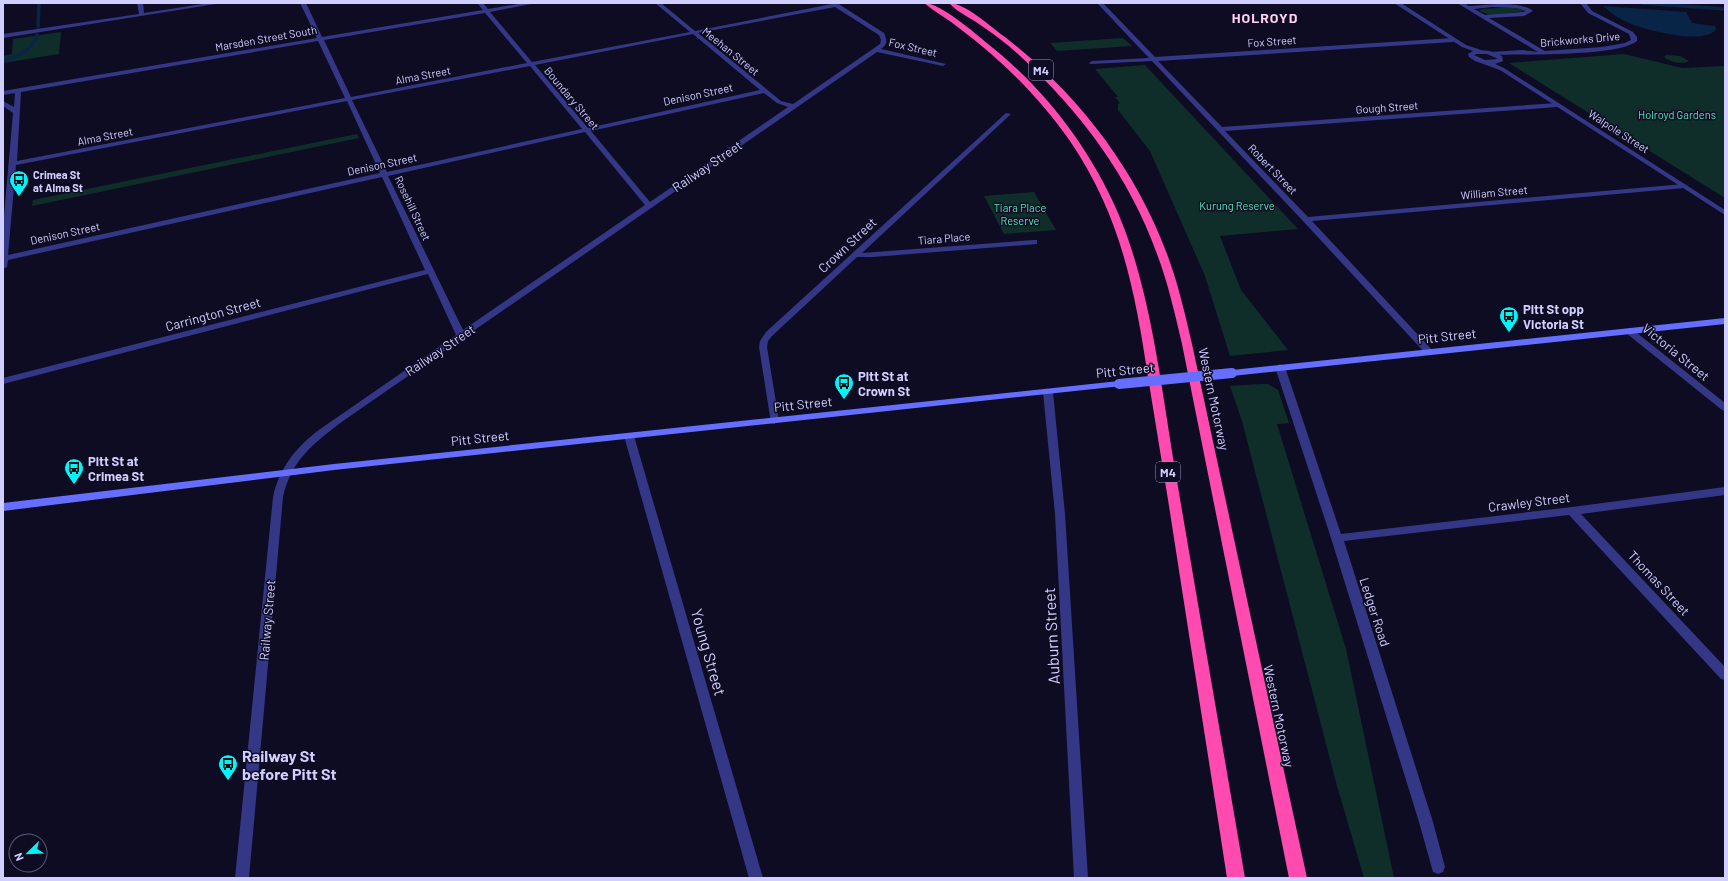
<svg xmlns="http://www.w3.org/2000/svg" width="1728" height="881" font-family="Barlow,sans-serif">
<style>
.green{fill:#0f2e2a}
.water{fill:#082447}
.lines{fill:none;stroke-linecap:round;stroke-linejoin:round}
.stream{stroke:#082447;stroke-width:3.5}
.minor{fill:#343786;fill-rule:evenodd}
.tertiary{fill:#343786;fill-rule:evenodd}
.secondary{fill:#666eff;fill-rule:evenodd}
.motorway{fill:#ff4aaf;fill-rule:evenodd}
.secondary-bridge{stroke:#666eff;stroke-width:10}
.labels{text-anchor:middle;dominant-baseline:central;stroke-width:3;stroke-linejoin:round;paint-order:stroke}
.far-street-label{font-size:11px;fill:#d0cfff;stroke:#0e0c23}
.far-park-label{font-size:11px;fill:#53e7b6;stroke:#0e0c23}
.far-poi-label{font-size:11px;font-weight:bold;fill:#d0cfff;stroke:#0e0c23;text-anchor:start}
.shield{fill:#0e0c23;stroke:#9694bd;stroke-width:1}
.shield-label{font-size:12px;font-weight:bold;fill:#d0cfff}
.street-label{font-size:13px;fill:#d0cfff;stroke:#0e0c23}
.poi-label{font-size:13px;font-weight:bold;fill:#d0cfff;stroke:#0e0c23;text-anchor:start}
.far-district-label{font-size:14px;font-weight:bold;letter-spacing:1px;fill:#ffd1f2;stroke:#0e0c23}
.near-street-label{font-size:16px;fill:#d0cfff;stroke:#0e0c23}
.near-poi-label{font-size:16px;font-weight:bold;fill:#d0cfff;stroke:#0e0c23;text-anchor:start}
</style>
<rect width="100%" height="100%" fill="#0e0c23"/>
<g class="green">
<polygon points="1514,7 1520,8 1526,11 1490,15 1479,11 1482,9"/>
<polygon points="61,32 59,54 3,63 3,56 12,54 13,39"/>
<polygon points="1123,38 1132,46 1057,51 1050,43"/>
<polygon points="1624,54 1682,68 1725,66 1725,198 1509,63"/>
<path d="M1666 55 1680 56 1689 61C1682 65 1670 62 1664 57Z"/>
<polygon points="1145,65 1298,229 1220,236 1241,290 1288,350 1230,356 1205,276 1150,151 1118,110 1118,104 1120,103 1115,97 1118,97 1095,69"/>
<polygon points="357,134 359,138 32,206 33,200"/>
<polygon points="1034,192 1056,230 1004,234 984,196"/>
<polygon points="1261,384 1268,384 1278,390 1289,423 1277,424 1346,649 1394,878 1364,878 1337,786 1242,421 1230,386"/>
</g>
<path class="water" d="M1603 6 1686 12 1692 23 1715 26 1716 29C1706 46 1644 30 1629 23 1619 19 1611 13 1603 6Z"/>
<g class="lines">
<g class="stream">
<polyline points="1642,3 1725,9"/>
<polyline points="38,27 39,3"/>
<path d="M3 61C18 56 32 51 37 35"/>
</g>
<g class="minor">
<polygon points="137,3 143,3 144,13 209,3 222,3 3,38 3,34 139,14"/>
<path d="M300 3H306L322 37 483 10 477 3H483L488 9 524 3H536L490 12 532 62 690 32 655 3H661L695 31 837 3 884 33C887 40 888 44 881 49L946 64 943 66 877 52 343 421C314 443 291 460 283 497L249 878H235L273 497C279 469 294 450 316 432L456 335 428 274 3 384V378L425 270 382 177 8 260 7 267 3 269V227L13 113 3 106V101L14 107 15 93 3 95V91L317 38ZM835 7 879 35 881 40 880 44 793 104 781 101 698 33ZM485 13 527 63 351 97 324 40ZM693 34 760 90 588 128 535 65ZM318 41 345 98 17 161 21 92ZM530 66 582 129 387 172 352 100ZM764 93 777 103 788 107 650 202 591 131ZM347 101 380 173 8 255 16 165ZM585 132 645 205 463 330 388 176Z"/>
<polygon points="1097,3 1103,3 1155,57 1453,38 1456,40 1453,42 1158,61 1222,127 1557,103 1560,105 1557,107 1225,131 1308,217 1684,184 1688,186 1684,188 1312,221 1434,352 1429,355 1426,354 1303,221 1152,61 1090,64 1089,63 1092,61 1149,58"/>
<path d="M1457 3H1464L1469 6C1488 5 1518 0 1533 11L1524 16 1489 18 1545 51 1602 47 1625 43 1631 40 1629 34 1588 13 1580 3H1586L1592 11 1633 32 1637 37V41C1617 57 1521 54 1492 55L1489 53 1490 52 1523 50 1538 52ZM1492 7 1518 8 1526 11 1523 12 1485 15 1474 9Z"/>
<polygon points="1006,113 1011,114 862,253 1034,240 1037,240 1037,244 873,257 857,257 772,336 768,341 767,347 779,421 774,424 771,423 759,347 760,341 766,332"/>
<polygon points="1629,328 1632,329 1725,403 1725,411 1722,410 1626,333 1625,331"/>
<polygon points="1280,364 1285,367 1341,534 1572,507 1725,487 1725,495 1581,514 1725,667 1725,680 1721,679 1569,515 1344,541 1433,822 1445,867 1443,872 1438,874 1433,872 1419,822 1331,538 1275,367"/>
<polygon points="1048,389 1053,392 1065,514 1088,878 1074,878 1055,514 1043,392"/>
<polygon points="629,433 634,436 763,878 749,878 624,436"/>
</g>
<path class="tertiary" d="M1394 3H1401L1466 45 1481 50 1490 51 1502 56 1503 61 1495 64 1504 68 1725 210V215L1500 70 1475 61 1469 57 1468 54 1473 51 1462 47ZM1477 54H1487L1498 59 1485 60 1474 55Z"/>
<g class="secondary">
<polygon points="1725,318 1725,324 1232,376 1227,373 1232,370"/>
<polygon points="1119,381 1124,384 1122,386 334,470 3,511 3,503 334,464"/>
</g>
<g class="motorway">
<path d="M924 3C940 3 975 33 988 44 1044 88 1090 148 1118 213 1151 290 1161 387 1175 469 1198 606 1222 742 1245 878H1227C1208 754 1188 630 1169 506 1162 463 1155 420 1148 377 1135 291 1121 216 1070 141 1040 98 1002 60 959 28 948 19 935 12 924 3Z"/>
<path d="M949 3C965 3 991 27 1005 37 1077 93 1135 168 1167 254 1178 283 1185 314 1192 344L1307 878H1289L1182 344C1175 314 1168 283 1157 254 1129 176 1080 111 1019 55 1006 43 991 32 976 22 967 16 956 11 949 3Z"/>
</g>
<polyline class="secondary-bridge" points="1119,384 1232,373"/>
</g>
<defs>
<symbol id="bus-pin" viewBox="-11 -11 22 30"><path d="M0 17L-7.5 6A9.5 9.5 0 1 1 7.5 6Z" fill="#00f5fa" stroke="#0e0c23"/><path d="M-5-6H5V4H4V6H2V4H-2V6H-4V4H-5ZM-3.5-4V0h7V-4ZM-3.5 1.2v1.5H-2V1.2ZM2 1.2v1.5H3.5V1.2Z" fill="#111"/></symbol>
</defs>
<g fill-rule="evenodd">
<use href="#bus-pin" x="8" y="169" width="22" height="30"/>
<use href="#bus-pin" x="1498" y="305" width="22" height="30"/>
<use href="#bus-pin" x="833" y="372" width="22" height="30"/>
<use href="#bus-pin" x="63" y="457" width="22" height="30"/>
<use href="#bus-pin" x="217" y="753" width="22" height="30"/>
</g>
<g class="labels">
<g class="far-street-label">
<text transform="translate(266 38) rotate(-10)">Marsden Street South</text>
<text transform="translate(1580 39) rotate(-5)">Brickworks Drive</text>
<text transform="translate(1272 41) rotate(-4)">Fox Street</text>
<text transform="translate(913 47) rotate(13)">Fox Street</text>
<text transform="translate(731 51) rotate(39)">Meehan Street</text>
<text transform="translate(423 75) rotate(-11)">Alma Street</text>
<text transform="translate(698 94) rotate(-12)">Denison Street</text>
<text transform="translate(572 98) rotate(50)">Boundary Street</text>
<text transform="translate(1387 107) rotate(-4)">Gough Street</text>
<text transform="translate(1619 131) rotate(33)">Walpole Street</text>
<text transform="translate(105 136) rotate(-11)">Alma Street</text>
<text transform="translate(382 164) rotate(-12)">Denison Street</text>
<text transform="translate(1273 169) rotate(46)">Robert Street</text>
<text transform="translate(1494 192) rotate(-5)">William Street</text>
<text transform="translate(413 208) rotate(65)">Rosehill Street</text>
<text transform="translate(65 233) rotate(-12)">Denison Street</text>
<text transform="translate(944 238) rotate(-5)">Tiara Place</text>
</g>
<g class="far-park-label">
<text x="1677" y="114">Holroyd Gardens</text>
<text x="1237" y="205">Kurung Reserve</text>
<text x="1020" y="207">Tiara Place<tspan x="1020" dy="13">Reserve</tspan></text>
</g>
<g class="far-poi-label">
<text x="33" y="174">Crimea St<tspan x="33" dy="13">at Alma St</tspan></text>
</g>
<g class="shield">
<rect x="1029" y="60" width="24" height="20" rx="3"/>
<rect x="1156" y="462" width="24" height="20" rx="3"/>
</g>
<g class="shield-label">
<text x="1041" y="70">M4</text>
<text x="1168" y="472">M4</text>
</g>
<g class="street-label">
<text transform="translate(707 166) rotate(-34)">Railway Street</text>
<text transform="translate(847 245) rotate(-43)">Crown Street</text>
<text transform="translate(213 314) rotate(-15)">Carrington Street</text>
<text transform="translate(1447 336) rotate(-6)">Pitt Street</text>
<text transform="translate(440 350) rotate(-34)">Railway Street</text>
<text transform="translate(1676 352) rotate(39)">Victoria Street</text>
<text transform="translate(1125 370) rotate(-6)">Pitt Street</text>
<text transform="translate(1214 399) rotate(78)">Western Motorway</text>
<text transform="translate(803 404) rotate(-6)">Pitt Street</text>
<text transform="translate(480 438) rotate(-6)">Pitt Street</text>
<text transform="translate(1529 502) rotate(-7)">Crawley Street</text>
<text transform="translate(1659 583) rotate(47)">Thomas Street</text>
<text transform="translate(1375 612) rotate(72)">Ledger Road</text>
<text transform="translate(267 620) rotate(-85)">Railway Street</text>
<text transform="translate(1279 716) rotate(78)">Western Motorway</text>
</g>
<g class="poi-label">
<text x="1523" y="309">Pitt St opp<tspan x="1523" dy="15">Victoria St</tspan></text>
<text x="858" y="376">Pitt St at<tspan x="858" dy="15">Crown St</tspan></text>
<text x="88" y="461">Pitt St at<tspan x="88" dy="15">Crimea St</tspan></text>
</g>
<g class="far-district-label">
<text x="1265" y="17">HOLROYD</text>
</g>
<g class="near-street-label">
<text transform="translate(1051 636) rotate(-93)">Auburn Street</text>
<text transform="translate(709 652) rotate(74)">Young Street</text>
</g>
<g class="near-poi-label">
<text x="242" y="755">Railway St<tspan x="242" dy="18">before Pitt St</tspan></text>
</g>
</g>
<rect width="1728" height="881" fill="none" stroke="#d0cfff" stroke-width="8"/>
<g transform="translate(28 853) rotate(247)"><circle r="19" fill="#0e0c23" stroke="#5c5a7b"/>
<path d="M0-3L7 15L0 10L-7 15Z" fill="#00f5fa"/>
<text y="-6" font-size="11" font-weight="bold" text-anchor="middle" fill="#d0cfff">N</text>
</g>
</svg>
